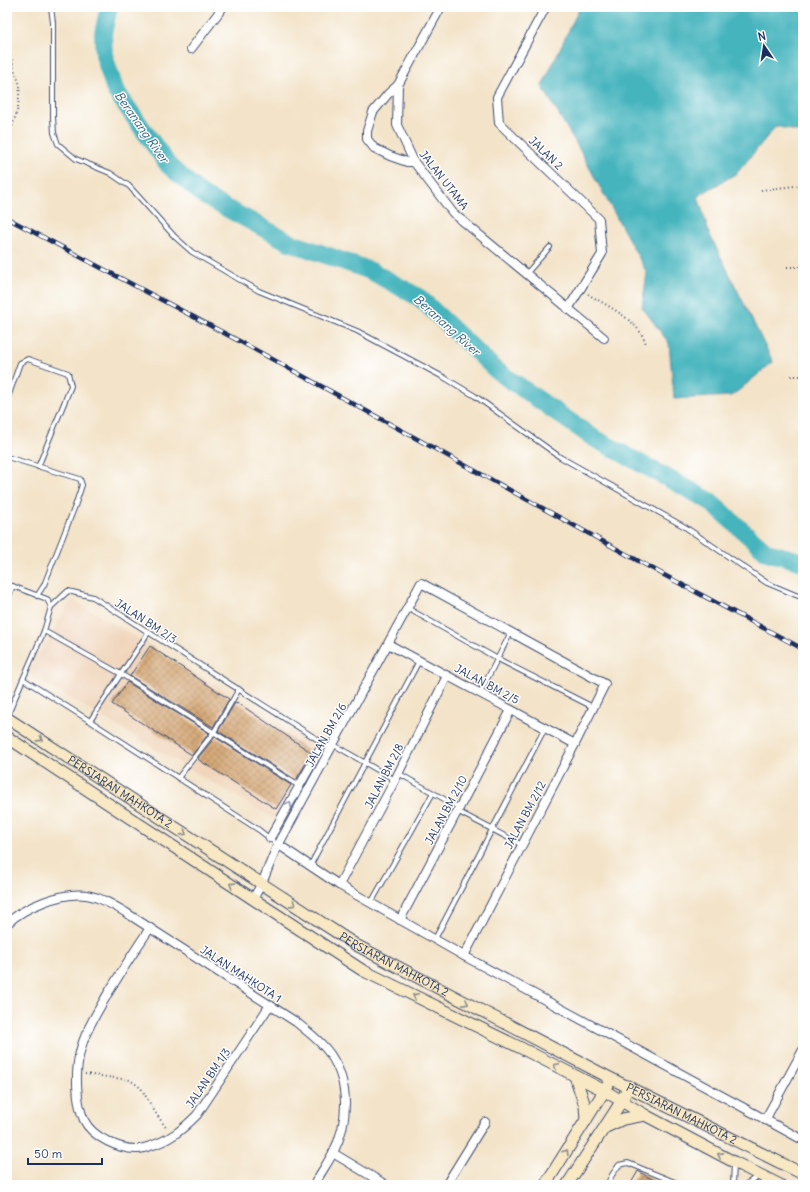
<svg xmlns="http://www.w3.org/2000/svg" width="810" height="1192" font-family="Delius,sans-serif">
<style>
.built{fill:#f0d6bc}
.water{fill:#45b4bd;stroke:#30728e}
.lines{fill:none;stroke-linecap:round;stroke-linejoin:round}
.river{stroke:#45b4bd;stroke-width:18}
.building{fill:url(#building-cross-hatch)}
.service-casing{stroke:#3b4a6e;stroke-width:6}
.minor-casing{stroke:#3b4a6e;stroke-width:10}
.secondary-casing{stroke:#3b4a6e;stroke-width:13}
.path{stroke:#3b4a6e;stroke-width:2;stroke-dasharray:1 3;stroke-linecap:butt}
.service{stroke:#fff;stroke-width:4}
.minor{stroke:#fff;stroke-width:8}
.secondary{stroke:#f8e8c3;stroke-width:11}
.rail-casing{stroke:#1b2f5e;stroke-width:4.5}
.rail{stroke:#fff;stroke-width:3;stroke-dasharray:9;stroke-linecap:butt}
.oneway{stroke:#8a8c90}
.oneway2{stroke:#8d97ae}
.labels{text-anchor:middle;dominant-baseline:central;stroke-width:3;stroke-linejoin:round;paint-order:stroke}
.street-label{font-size:11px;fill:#1b2f5e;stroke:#fff}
.water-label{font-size:12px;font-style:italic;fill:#2a5e7f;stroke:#fff}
</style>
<defs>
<pattern id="building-cross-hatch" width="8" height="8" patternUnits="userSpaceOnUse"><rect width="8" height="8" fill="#d6a977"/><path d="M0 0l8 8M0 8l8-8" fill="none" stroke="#ad8a65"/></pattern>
</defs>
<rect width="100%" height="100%" fill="#fff"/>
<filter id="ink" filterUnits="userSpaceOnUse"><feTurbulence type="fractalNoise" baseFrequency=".025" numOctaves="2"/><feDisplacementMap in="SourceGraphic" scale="8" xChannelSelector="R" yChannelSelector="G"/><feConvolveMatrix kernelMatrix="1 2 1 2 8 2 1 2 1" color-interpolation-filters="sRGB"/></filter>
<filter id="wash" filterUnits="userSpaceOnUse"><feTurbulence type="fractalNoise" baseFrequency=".012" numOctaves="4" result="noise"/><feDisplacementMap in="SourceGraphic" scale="16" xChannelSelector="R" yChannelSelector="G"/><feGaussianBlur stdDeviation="0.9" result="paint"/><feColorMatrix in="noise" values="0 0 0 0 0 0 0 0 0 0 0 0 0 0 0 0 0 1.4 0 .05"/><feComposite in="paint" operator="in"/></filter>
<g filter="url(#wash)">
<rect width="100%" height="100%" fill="#f3e3c8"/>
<polygon class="built" points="72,599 320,747 276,820 27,673"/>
<polygon class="water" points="580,7 803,7 803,133 776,126 737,173 698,196 709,233 773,362 732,396 674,399 669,343 642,307 647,273 577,145 542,86"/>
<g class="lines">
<polyline class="river" points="109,7 103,33 104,55 115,90 169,166 204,196 289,242 371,271 420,298 496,370 592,437 708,500 767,552 803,562"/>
</g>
<g id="blocks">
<g class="building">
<polygon points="150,646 229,699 213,727 130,676"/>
<polygon points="127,682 209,733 192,755 112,704"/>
<polygon points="235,703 238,704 238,703 312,753 296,780 218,731"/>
<polygon points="215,737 291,785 276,809 199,760 198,758"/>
<polygon points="638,1171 662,1185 630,1185"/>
</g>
</g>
</g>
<g filter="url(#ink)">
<use href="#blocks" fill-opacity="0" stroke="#3b4a6e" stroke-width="1"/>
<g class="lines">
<defs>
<g id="service">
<polyline points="51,7 53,23 53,117 54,133 58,144 76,159 110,173 129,186 175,237 192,252 259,291 357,331 445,378 475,396 560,457 685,527 767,583 803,598"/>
<polyline points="526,274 550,247"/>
<polyline points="7,400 20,363 28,359 68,373 71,386 38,467"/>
<polyline points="7,457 80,479 82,485 75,506 44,585 37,596"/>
<polyline points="7,584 47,599 51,607"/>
<polyline points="7,600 13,586"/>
<polyline points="407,608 498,659 593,707"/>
<polyline points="44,631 121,674 299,786"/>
<polyline points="148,633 90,721 259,830 278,845"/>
<polyline points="23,679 90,721"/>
<polyline points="480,693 511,632"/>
<polyline points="7,717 23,679 44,631 51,607 68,591 93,597 331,748"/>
<polyline points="334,745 395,780"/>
<polyline points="398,773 460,808"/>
<polyline points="178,778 214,732 239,689"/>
<polyline points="457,811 522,845"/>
<polyline points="310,866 419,661"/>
<polyline points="371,903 433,793"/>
<polyline points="435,939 545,728"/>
<polyline points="607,1185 612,1175 619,1165 628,1163 682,1185"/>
<polyline points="733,1185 734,1163"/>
<polyline points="745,1185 758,1176"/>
</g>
<g id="minor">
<polyline points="441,7 398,85 397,125 414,162 453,213 604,338"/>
<polyline points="544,7 544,10 497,97 499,123 599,219 602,254 568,309"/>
<polyline points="191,49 223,7"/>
<polyline points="398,85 388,94 373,112 367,131 367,139 374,148 390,156 407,162 414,162"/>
<polyline points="388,644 575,744"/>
<polyline points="270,838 323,744"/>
<polyline points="279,845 339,885 464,956 803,1140"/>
<polyline points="339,885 395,780 447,676"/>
<polyline points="253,899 262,883 276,849 421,583 605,684 575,744 464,956"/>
<polyline points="400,920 511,710"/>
<path d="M7 924C23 907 62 892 86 895 100 897 113 905 125 912L296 1022C308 1032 321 1041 330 1054 350 1083 349 1122 333 1153 327 1164 320 1174 314 1185"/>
<path d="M150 928C135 950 121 972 107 995 97 1013 85 1031 80 1052 75 1072 76 1102 84 1120 92 1137 120 1150 138 1149 141 1149 144 1148 147 1147 169 1141 182 1130 197 1115L270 1005"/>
<polyline points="765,1120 803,1050"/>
<polyline points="333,1153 386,1185"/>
<polyline points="446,1185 485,1122"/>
</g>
<g id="secondary">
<path id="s1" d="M7 718 356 945 612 1079 803 1174"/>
<polyline points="7,737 253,899 362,970 521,1048 605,1091 645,1115 734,1162 780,1185"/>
<polyline points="575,1076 585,1106 586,1121"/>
<polyline points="606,1127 623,1119 645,1115"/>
<polyline points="545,1185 608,1085"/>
<polyline points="567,1185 621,1102 629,1086"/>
</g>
</defs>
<use href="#service" class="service-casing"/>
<use href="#minor" class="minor-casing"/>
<use href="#secondary" class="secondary-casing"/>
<g class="path">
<polyline points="7,8 8,7"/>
<polyline points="7,40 13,66 20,85 18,108 13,124 7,137"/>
<polyline points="761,190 803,185"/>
<polyline points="787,267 803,267"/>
<path d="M588 294C607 306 641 321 646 345"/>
<polyline points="791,376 803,376"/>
<polyline points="85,1074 130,1080 141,1088 155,1112 167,1129"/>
</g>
<use href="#service" class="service"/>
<use href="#minor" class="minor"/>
<use href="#secondary" class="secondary"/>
<defs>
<polyline id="rail" points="7,218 241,342 664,575 803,649"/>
</defs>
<use href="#rail" class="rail-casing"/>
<use href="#rail" class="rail"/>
</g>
<defs><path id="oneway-chevron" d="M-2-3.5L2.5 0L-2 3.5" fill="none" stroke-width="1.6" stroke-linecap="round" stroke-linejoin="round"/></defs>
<g class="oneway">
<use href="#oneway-chevron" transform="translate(40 739) rotate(33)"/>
<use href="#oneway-chevron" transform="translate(184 833) rotate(33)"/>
<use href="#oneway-chevron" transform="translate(232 885) rotate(-147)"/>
<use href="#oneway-chevron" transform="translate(293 904) rotate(33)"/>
<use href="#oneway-chevron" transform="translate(415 996) rotate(-154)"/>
<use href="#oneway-chevron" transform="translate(466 1003) rotate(28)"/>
<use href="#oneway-chevron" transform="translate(556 1066) rotate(-153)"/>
<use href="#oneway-chevron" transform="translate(566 1152) rotate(-58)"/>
<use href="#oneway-chevron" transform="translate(720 1155) rotate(-152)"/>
</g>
<use class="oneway2" href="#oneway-chevron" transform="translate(289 804) rotate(-61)"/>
</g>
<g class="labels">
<g class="street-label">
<text transform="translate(546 153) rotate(44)">JALAN 2</text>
<text transform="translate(444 180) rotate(52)">JALAN UTAMA</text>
<text transform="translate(146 621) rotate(33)">JALAN BM 2/3</text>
<text transform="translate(487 684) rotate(28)">JALAN BM 2/5</text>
<text transform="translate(326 735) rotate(-61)">JALAN BM 2/6</text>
<text transform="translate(384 776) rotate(-63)">JALAN BM 2/8</text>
<text stroke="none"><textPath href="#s1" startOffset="135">PERSIARAN MAHKOTA 2</textPath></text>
<text transform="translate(446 810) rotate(-62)">JALAN BM 2/10</text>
<text transform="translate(525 815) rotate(-62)">JALAN BM 2/12</text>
<text stroke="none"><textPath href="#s1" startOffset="459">PERSIARAN MAHKOTA 2</textPath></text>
<text transform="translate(241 974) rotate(33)">JALAN MAHKOTA 1</text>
<text transform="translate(208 1078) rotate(-56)">JALAN BM 1/3</text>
<text stroke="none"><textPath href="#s1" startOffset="783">PERSIARAN MAHKOTA 2</textPath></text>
</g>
<g class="water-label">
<text transform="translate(142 127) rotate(55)">Beranang River</text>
<text transform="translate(447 325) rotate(42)">Beranang River</text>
</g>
</g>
<rect width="810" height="1192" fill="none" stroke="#fff" stroke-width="24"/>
<g transform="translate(764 46) rotate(347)" stroke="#ffffff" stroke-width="3" paint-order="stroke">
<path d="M0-3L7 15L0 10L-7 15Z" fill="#1b2f5e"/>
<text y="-6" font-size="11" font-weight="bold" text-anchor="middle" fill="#1b2f5e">N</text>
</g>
<path d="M28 1158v6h74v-6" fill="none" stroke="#1b2f5e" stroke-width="2"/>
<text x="34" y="1158" font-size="12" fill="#1b2f5e" stroke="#ffffff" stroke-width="3" paint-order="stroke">50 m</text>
</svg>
